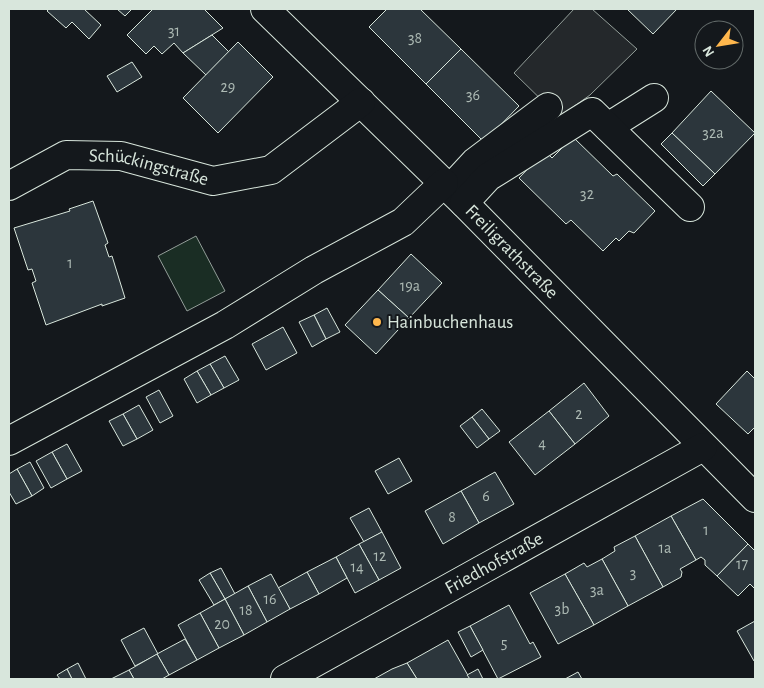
<svg xmlns="http://www.w3.org/2000/svg" width="764" height="688" font-family="'Alegreya Sans',sans-serif">
<style>
.green{fill:#1a2d24;stroke:#939e99}
.parking{fill:#24282b;stroke:#939e99}
.building{fill:#2c363c;stroke:#d8e6dc}
.lines{fill:none;stroke-linecap:round;stroke-linejoin:round}
.minor-casing{stroke:#d8e6dc;stroke-width:30}
.minor{stroke:#14181c;stroke-width:28}
.poi-dot{fill:#ffb74d;stroke:#14181c;stroke-width:2}
.labels{text-anchor:middle;dominant-baseline:central;stroke-width:4;stroke-linejoin:round;paint-order:stroke}
.number-label{font-size:16px;fill:#adbab4}
.street-label{font-size:19px;fill:#d8e6dc;stroke:#14181c}
.poi-label{font-size:19px;fill:#d8e6dc;stroke:#14181c;text-anchor:start}
</style>
<rect width="100%" height="100%" fill="#14181c"/>
<polygon class="green" points="196,236 225,291 187,311 158,256"/>
<polygon class="parking" points="574,9 592,9 637,49 590,95 559,117 514,73"/>
<g class="building">
<polygon points="49,9 84,9 101,25 89,39 72,22 66,28 47,11"/>
<polygon points="117,9 132,9 125,16"/>
<polygon points="153,9 204,9 223,28 183,53 174,43 162,54 154,46 146,54 127,35"/>
<polygon points="387,9 420,9 461,49 426,84 369,27"/>
<polygon points="627,9 677,9 653,34"/>
<polygon points="212,35 229,52 206,75 183,53"/>
<polygon points="238,42 273,77 218,133 183,98"/>
<polygon points="461,49 519,106 484,142 426,84"/>
<polygon points="132,62 142,77 117,92 107,76"/>
<polygon points="711,91 755,133 715,174 672,133"/>
<polygon points="672,133 715,174 703,186 661,144"/>
<polygon points="573,137 613,176 617,174 655,211 634,233 629,231 619,241 616,238 603,251 571,220 566,224 519,178 545,151 552,158"/>
<polygon points="93,201 108,243 105,245 109,257 112,256 125,298 102,306 102,304 46,325 32,283 36,281 32,269 28,270 14,228 70,211 69,209"/>
<polygon points="411,254 442,283 409,318 378,290"/>
<polygon points="378,290 409,318 376,354 345,325"/>
<polygon points="327,308 340,332 326,339 314,315"/>
<polygon points="314,315 326,339 312,347 299,322"/>
<polygon points="283,327 297,353 266,370 252,344"/>
<polygon points="225,356 239,380 224,388 210,364"/>
<polygon points="210,364 224,388 211,395 197,371"/>
<polygon points="197,371 211,395 197,403 184,379"/>
<polygon points="747,371 755,379 755,427 748,434 716,404"/>
<polygon points="584,383 609,416 575,444 549,411"/>
<polygon points="159,390 173,416 160,423 146,397"/>
<polygon points="139,405 153,430 137,439 123,414"/>
<polygon points="482,409 500,431 489,439 472,417"/>
<polygon points="549,411 575,444 535,475 509,442"/>
<polygon points="123,414 137,439 123,446 109,421"/>
<polygon points="472,417 489,439 477,448 460,426"/>
<polygon points="67,444 82,471 67,479 52,452"/>
<polygon points="52,452 67,479 51,488 36,461"/>
<polygon points="399,458 412,481 388,494 375,471"/>
<polygon points="30,462 44,488 32,496 17,469"/>
<polygon points="17,469 32,496 16,504 9,492 9,474"/>
<polygon points="495,472 514,504 479,523 461,491"/>
<polygon points="461,491 479,523 443,544 425,511"/>
<polygon points="703,499 748,544 717,576 705,565 705,560 701,557 696,560 671,516"/>
<polygon points="369,508 382,532 364,542 350,518"/>
<polygon points="671,516 696,560 680,569 682,572 681,577 663,587 635,536"/>
<polygon points="382,532 401,568 379,580 359,544"/>
<polygon points="635,536 663,587 628,606 602,559 615,551 614,547"/>
<polygon points="359,544 379,580 355,593 336,557"/>
<polygon points="748,544 755,551 755,589 750,584 738,596 717,576"/>
<polygon points="336,557 347,578 319,594 307,572"/>
<polygon points="602,559 628,606 594,625 565,574 584,563 587,567"/>
<polygon points="221,568 235,594 225,599 210,573"/>
<polygon points="307,572 319,594 290,609 278,588"/>
<polygon points="210,573 225,599 214,605 199,580"/>
<polygon points="271,574 290,609 267,622 248,586"/>
<polygon points="565,574 594,625 558,644 530,593"/>
<polygon points="248,586 267,622 244,635 225,599"/>
<polygon points="225,599 244,635 219,648 200,613"/>
<polygon points="509,605 530,644 533,642 541,657 498,679 470,626"/>
<polygon points="200,613 219,648 197,660 178,625"/>
<polygon points="755,621 755,661 754,661 737,631"/>
<polygon points="470,626 483,650 471,657 458,632"/>
<polygon points="144,628 158,654 135,666 121,640"/>
<polygon points="185,639 197,660 169,675 157,654"/>
<polygon points="448,640 470,679 417,679 407,663"/>
<polygon points="157,654 169,675 162,679 134,679 129,670"/>
<polygon points="78,663 86,679 72,679 67,669"/>
<polygon points="407,663 417,679 374,679 392,669"/>
<polygon points="67,669 72,679 60,679 57,675"/>
<polygon points="478,669 483,679 470,679 467,675"/>
<polygon points="129,670 134,679 111,679"/>
<polygon points="578,672 582,679 565,679"/>
</g>
<g class="lines">
<defs>
<g id="minor">
<path id="s1" d="M265 9 464 203 755 498"/>
<polyline points="608,127 654,98"/>
<path id="s2" d="M9 186 66 155 121 156 213 181 271 170 361 102"/>
<polyline points="450,189 475,162 548,107"/>
<polyline points="464,203 488,177 592,112 690,207"/>
<polyline points="9,441 225,325 314,270 403,222 444,183"/>
<path id="s3" d="M285 679 703 447"/>
</g>
</defs>
<use href="#minor" class="minor-casing"/>
<use href="#minor" class="minor"/>
</g>
<circle class="poi-dot" cx="377" cy="322" r="5"/>
<g class="labels">
<g class="number-label">
<text x="174" y="31">31</text>
<text x="415" y="38">38</text>
<text x="228" y="87">29</text>
<text x="473" y="95">36</text>
<text x="713" y="133">32a</text>
<text x="587" y="194">32</text>
<text x="70" y="263">1</text>
<text x="410" y="286">19a</text>
<text x="579" y="414">2</text>
<text x="542" y="443">4</text>
<text x="486" y="496">6</text>
<text x="452" y="517">8</text>
<text x="706" y="530">1</text>
<text x="665" y="548">1a</text>
<text x="380" y="556">12</text>
<text x="742" y="564">17</text>
<text x="357" y="567">14</text>
<text x="633" y="573">3</text>
<text x="597" y="590">3a</text>
<text x="270" y="599">16</text>
<text x="562" y="609">3b</text>
<text x="246" y="610">18</text>
<text x="222" y="624">20</text>
<text x="504" y="643">5</text>
</g>
<g class="street-label">
<text stroke="none"><textPath href="#s2" startOffset="149">Schückingstraße</textPath></text>
<text stroke="none"><textPath href="#s1" startOffset="346">Freiligrathstraße</textPath></text>
<text stroke="none"><textPath href="#s3" startOffset="239">Friedhofstraße</textPath></text>
</g>
<g class="poi-label">
<text x="387" y="322">Hainbuchenhaus</text>
</g>
</g>
<rect width="764" height="688" fill="none" stroke="#d8e6dc" stroke-width="20"/>
<g transform="translate(719 45) rotate(239)"><circle r="24" fill="#14181c" stroke="#626a69"/>
<path d="M0-4L9 19L0 12L-9 19Z" fill="#ffb74d"/>
<text y="-8" font-size="14" font-weight="bold" text-anchor="middle" fill="#d8e6dc">N</text>
</g>
</svg>
